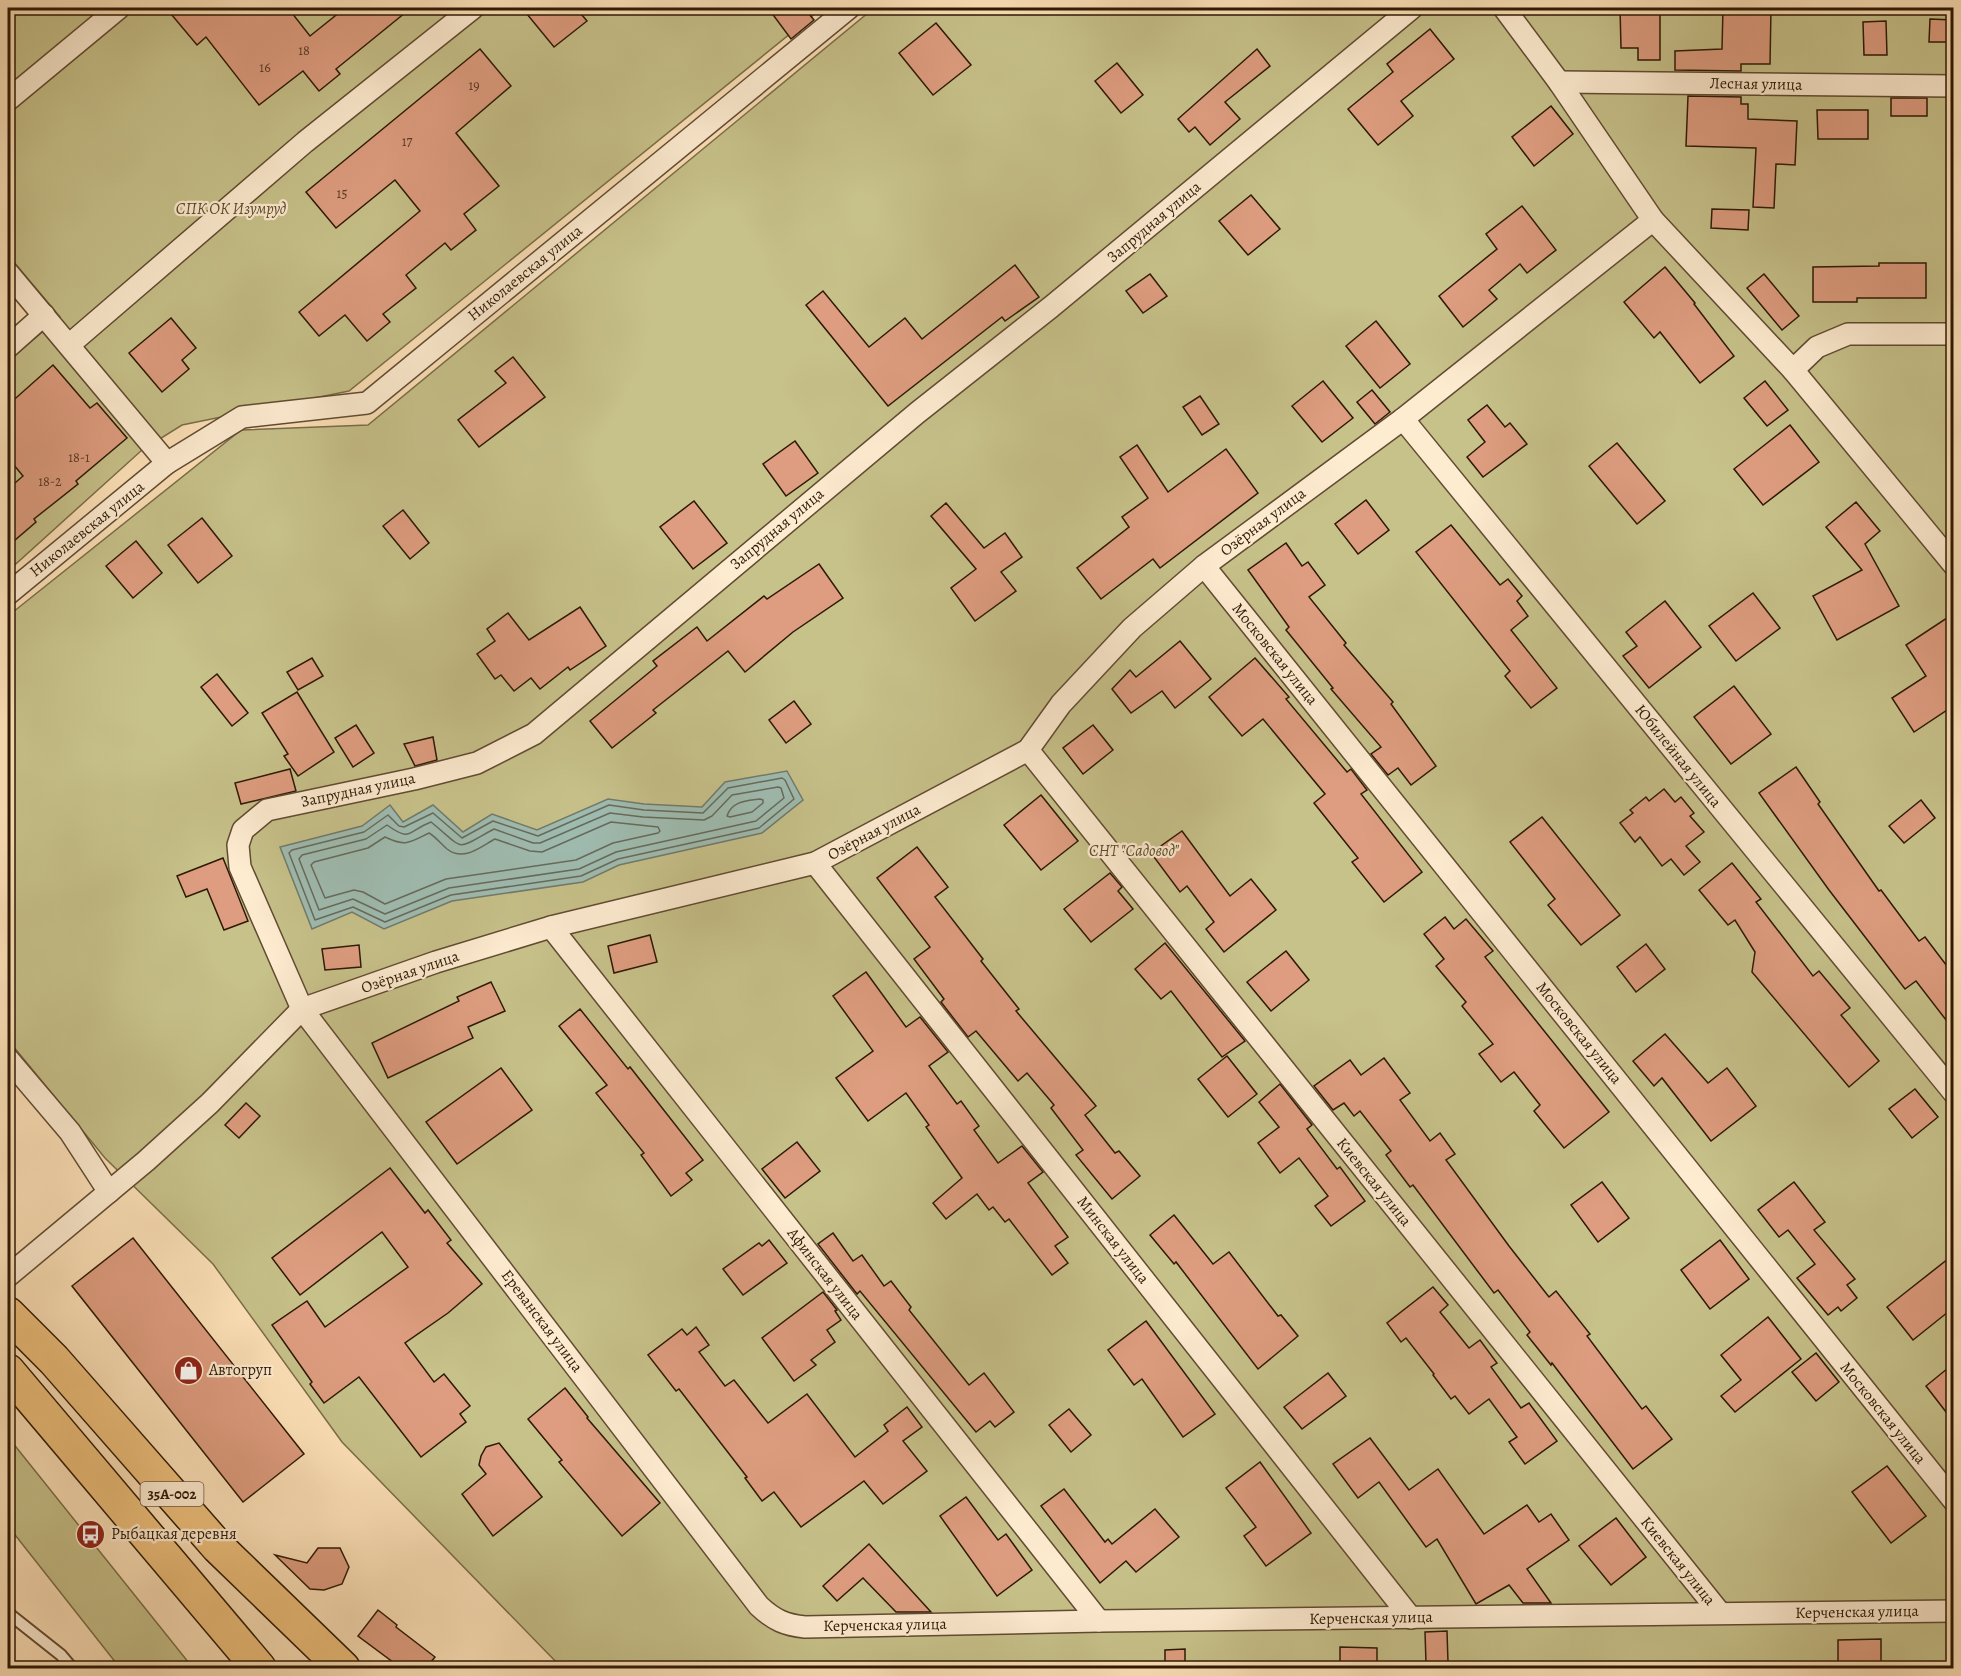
<svg xmlns="http://www.w3.org/2000/svg" width="1961" height="1676" font-family="Alegreya,serif">
<style>
.green{fill:#c7c18a;stroke:#7a6d48;stroke-width:1.5}
.water{fill:#9fbdb2;stroke:#717b6d;stroke-width:1.5}
.lines{fill:none;stroke-linecap:round;stroke-linejoin:round}
.shore{stroke:#666b5c;stroke-width:1.5}
.building{fill:#de9d80;stroke:#2d1905;stroke-width:1.5}
.lane-casing{stroke:#614b32;stroke-width:14}
.street-casing{stroke:#614b32;stroke-width:24}
.primary-casing{stroke:#2d1905;stroke-width:36}
.lane{stroke:#feecd1;stroke-width:10}
.street{stroke:#feecd1;stroke-width:21}
.primary{stroke:#eec07c;stroke-width:33}
.labels{text-anchor:middle;dominant-baseline:central;stroke-width:4.5;stroke-linejoin:round;paint-order:stroke}
.number-label{font-size:14px;fill:#593a24}
.shield{fill:#feecd1;stroke:#6c5842;stroke-width:1.5}
.shield-label{font-size:15px;font-weight:bold;fill:#2d1905}
.street-label{font-size:16px;fill:#2d1905;stroke:#feecd1}
.park-label{font-size:16px;font-style:italic;fill:#5b4b2d;stroke:#feecd1}
.poi-label{font-size:16px;fill:#2d1905;stroke:#feecd1;text-anchor:start}
</style>
<rect width="100%" height="100%" fill="#fde1b8"/>
<filter id="stains"><feTurbulence type="fractalNoise" baseFrequency=".00333" numOctaves="4"/><feColorMatrix values="0 0 0 0 .2 0 0 0 0 .09 0 0 0 0 .02 0 0 0 .5 -.17"/></filter>
<radialGradient id="worn" r=".72"><stop offset=".6" stop-color="#630" stop-opacity="0"/><stop offset="1" stop-color="#630" stop-opacity=".3"/></radialGradient>
<g class="green">
<polygon points="8,8 822,8 349,391 182,425 142,450 8,571 8,361 60,317 8,255"/>
<polygon points="874,8 1953,8 1953,1668 562,1668 342,1442 213,1264 105,1158 8,1040 8,616 241,430 368,425"/>
<polygon points="8,1437 193,1668 120,1668 8,1526"/>
</g>
<polygon class="water" points="787,771 803,800 762,833 619,865 583,882 452,901 384,929 352,912 312,929 280,847 362,826 390,805 403,822 433,805 463,832 492,814 537,830 608,799 644,804 702,807 725,782"/>
<g class="lines">
<g class="shore">
<polygon points="782,778 785,780 794,799 759,828 618,859 581,876 451,895 385,922 353,907 315,920 289,853 292,850 364,832 388,815 399,826 404,827 433,813 462,838 493,821 538,836 609,805 644,810 703,813 728,788"/>
<path d="M778 787 781 788 784 798 756 821 616 852 579 869 449 888 385 914 353 899 319 910 299 859 302 855 366 839 387 825C412 843 407 831 431 822 467 851 453 851 494 829L533 843H540L610 813 643 817 704 820 712 816 732 795Z"/>
<path d="M760 799 763 800V803L752 812 730 817 727 816C732 801 746 801 760 799Z"/>
<path d="M611 822 658 827 660 831 658 833 613 843 576 860 446 879 385 904 363 892 354 890 325 898 311 865 314 862 368 848 385 837C406 847 409 843 429 833 436 837 441 844 447 849 464 862 480 847 495 839L530 851 542 852Z"/>
</g>
</g>
<g class="building">
<polygon points="166,8 288,8 310,36 345,8 411,8 336,69 340,74 319,91 303,71 259,105 206,37 197,45"/>
<polygon points="522,8 576,8 587,21 554,47"/>
<polygon points="768,8 804,8 814,20 791,39"/>
<polygon points="1620,8 1660,8 1660,60 1638,60 1638,48 1621,48"/>
<polygon points="1723,8 1771,8 1770,64 1741,64 1741,71 1675,70 1675,51 1722,49"/>
<polygon points="1930,19 1953,20 1953,42 1929,42"/>
<polygon points="1886,21 1887,55 1864,55 1863,22"/>
<polygon points="936,23 971,65 933,95 899,53"/>
<polygon points="1430,29 1454,59 1401,101 1413,116 1378,145 1348,109 1393,72 1387,64"/>
<polygon points="480,49 511,86 456,133 499,186 464,214 476,230 451,250 445,243 406,275 416,288 383,314 390,322 367,341 345,315 319,336 299,312 420,211 395,180 336,228 306,192"/>
<polygon points="1257,49 1270,66 1225,102 1240,119 1210,145 1195,127 1189,132 1178,119"/>
<polygon points="1117,63 1143,95 1121,113 1095,81"/>
<polygon points="1688,96 1741,97 1741,104 1748,104 1748,119 1797,121 1795,165 1776,164 1774,208 1753,207 1756,148 1686,146"/>
<rect x="1891" y="98" width="36" height="18"/>
<polygon points="1551,106 1573,134 1534,166 1512,137"/>
<polygon points="1817,110 1868,110 1868,139 1818,139"/>
<polygon points="1251,195 1280,229 1248,255 1219,221"/>
<polygon points="1522,206 1556,250 1527,273 1520,264 1489,290 1497,299 1463,327 1439,296 1497,249 1486,234"/>
<polygon points="1712,209 1749,210 1748,230 1711,228"/>
<polygon points="1879,263 1926,263 1926,298 1857,298 1857,302 1813,302 1813,267 1879,266"/>
<polygon points="1015,265 1039,297 1005,321 1002,317 888,406 806,305 823,291 869,347 905,318 922,339"/>
<polygon points="1665,267 1695,303 1694,304 1734,356 1700,383 1660,332 1654,338 1624,302"/>
<polygon points="1150,274 1167,296 1143,313 1126,291"/>
<polygon points="1764,274 1799,316 1782,330 1747,288"/>
<polygon points="171,318 196,348 182,360 189,369 162,392 129,353"/>
<polygon points="1376,321 1410,364 1380,388 1346,346"/>
<polygon points="513,357 545,397 479,447 458,420 506,383 495,371"/>
<polygon points="53,365 90,408 97,403 127,438 76,481 78,484 34,519 36,522 8,546 8,489 23,476 8,458 8,405"/>
<polygon points="1323,381 1353,418 1322,442 1292,406"/>
<polygon points="1765,381 1788,410 1767,426 1744,398"/>
<polygon points="1372,390 1390,412 1375,424 1357,402"/>
<polygon points="1200,396 1219,424 1202,435 1183,407"/>
<polygon points="1487,405 1505,427 1510,423 1527,444 1483,477 1467,457 1485,442 1468,420"/>
<polygon points="1790,425 1819,462 1763,505 1734,469"/>
<polygon points="795,441 818,473 786,496 763,464"/>
<polygon points="1617,443 1665,501 1637,524 1589,466"/>
<polygon points="1137,445 1168,492 1226,449 1258,493 1160,568 1153,559 1101,599 1077,568 1129,527 1122,517 1148,498 1120,457"/>
<polygon points="1366,500 1389,530 1358,554 1335,524"/>
<polygon points="694,501 727,543 693,569 660,527"/>
<polygon points="1856,502 1880,531 1865,544 1899,606 1837,640 1813,596 1862,570 1826,527"/>
<polygon points="946,503 984,548 1005,533 1022,557 1001,572 1016,591 975,621 951,588 976,569 931,516"/>
<polygon points="403,510 429,543 410,559 383,526"/>
<polygon points="202,518 232,556 198,583 168,545"/>
<polygon points="1451,525 1500,585 1508,579 1522,596 1517,601 1528,616 1511,630 1557,688 1531,708 1505,676 1510,671 1416,552"/>
<polygon points="136,541 162,573 133,598 106,566"/>
<polygon points="1286,543 1302,566 1308,562 1325,585 1309,597 1346,643 1344,645 1393,702 1391,704 1436,766 1411,785 1398,768 1388,775 1371,754 1381,747 1331,689 1333,688 1286,630 1289,627 1248,570"/>
<polygon points="819,564 843,598 793,632 745,672 728,651 653,710 656,713 612,748 590,721 657,666 653,661 697,627 707,641 764,596 767,599"/>
<polygon points="1753,593 1780,628 1736,661 1709,626"/>
<polygon points="1665,601 1701,647 1649,688 1623,656 1637,646 1626,632"/>
<polygon points="580,607 606,646 570,670 568,667 540,689 531,678 514,691 501,675 495,679 477,654 495,641 487,629 508,613 529,640"/>
<polygon points="1953,614 1953,706 1914,732 1892,698 1926,676 1906,645"/>
<polygon points="1180,641 1211,679 1175,708 1162,691 1131,713 1112,689 1130,670 1136,677"/>
<polygon points="312,658 323,676 298,690 287,672"/>
<polygon points="1255,658 1289,697 1286,699 1347,772 1351,769 1367,790 1361,794 1422,872 1384,902 1352,862 1358,858 1314,803 1325,794 1263,719 1242,736 1209,697"/>
<polygon points="217,674 248,713 232,726 201,687"/>
<polygon points="1734,686 1771,734 1731,764 1694,717"/>
<polygon points="297,692 334,752 298,776 284,756 288,754 262,713"/>
<polygon points="794,701 811,724 786,743 769,720"/>
<polygon points="356,725 374,753 353,767 335,738"/>
<polygon points="1093,725 1113,750 1083,774 1063,748"/>
<polygon points="433,737 437,760 415,766 404,744"/>
<polygon points="1796,767 1820,802 1818,804 1879,891 1881,890 1919,941 1925,937 1953,974 1953,1029 1916,981 1905,989 1829,890 1759,793"/>
<polygon points="290,769 296,791 241,804 235,783"/>
<polygon points="1664,789 1675,802 1681,797 1694,813 1690,816 1704,832 1686,846 1700,862 1684,875 1671,859 1662,866 1640,837 1635,842 1620,823 1633,813 1630,810 1646,797 1649,801"/>
<polygon points="1041,795 1078,841 1041,870 1004,825"/>
<polygon points="1921,800 1935,818 1904,843 1889,826"/>
<polygon points="1542,817 1620,915 1581,945 1548,905 1555,899 1510,842"/>
<polygon points="1182,831 1230,896 1251,879 1276,910 1224,952 1206,929 1214,922 1187,886 1180,892 1151,853"/>
<polygon points="917,847 948,887 935,897 983,959 981,961 1019,1009 1016,1011 1096,1106 1085,1115 1115,1153 1119,1151 1140,1176 1112,1199 1076,1155 1083,1150 1051,1108 1054,1105 1027,1073 1018,1081 976,1031 968,1037 941,1002 944,999 914,959 930,947 877,878"/>
<polygon points="223,858 248,921 224,930 207,889 186,897 177,876"/>
<polygon points="1732,863 1761,899 1756,902 1813,976 1819,971 1850,1008 1841,1015 1879,1061 1849,1087 1752,972 1755,952 1735,920 1728,925 1699,890"/>
<polygon points="1110,873 1122,887 1118,891 1133,909 1091,942 1064,909"/>
<polygon points="1445,917 1454,929 1466,919 1493,951 1485,957 1609,1112 1564,1148 1534,1111 1540,1105 1514,1072 1501,1082 1479,1054 1493,1044 1462,1006 1466,1002 1436,966 1444,959 1424,934"/>
<polygon points="650,935 657,962 614,973 608,946"/>
<polygon points="1165,943 1245,1041 1222,1057 1171,991 1161,999 1135,969"/>
<polygon points="1646,944 1665,969 1636,992 1617,967"/>
<polygon points="359,945 361,967 325,970 322,949"/>
<polygon points="1286,951 1309,980 1271,1011 1247,982"/>
<polygon points="866,972 906,1027 920,1017 948,1052 929,1066 957,1104 961,1101 979,1126 974,1130 998,1163 1022,1146 1043,1172 1028,1183 1068,1237 1055,1246 1068,1263 1052,1275 1009,1219 1005,1222 993,1207 989,1210 977,1194 946,1219 933,1203 962,1178 926,1127 929,1125 906,1093 868,1121 836,1078 873,1051 833,996"/>
<polygon points="491,982 505,1011 468,1027 473,1038 388,1078 372,1043 459,1001 457,997"/>
<polygon points="580,1009 628,1069 630,1067 703,1160 686,1173 692,1180 671,1196 641,1155 644,1153 596,1093 607,1085 559,1026"/>
<polygon points="1665,1034 1708,1083 1727,1068 1756,1106 1711,1141 1662,1078 1654,1086 1633,1061"/>
<polygon points="1227,1056 1257,1094 1228,1117 1198,1079"/>
<polygon points="1384,1058 1410,1093 1400,1100 1430,1141 1440,1133 1455,1154 1446,1160 1509,1246 1549,1297 1556,1291 1590,1334 1587,1336 1642,1409 1646,1406 1672,1439 1633,1469 1552,1363 1551,1365 1527,1335 1530,1332 1498,1290 1494,1293 1413,1185 1410,1187 1386,1155 1391,1151 1360,1111 1354,1116 1344,1103 1333,1110 1314,1086 1350,1060 1361,1075"/>
<polygon points="501,1068 532,1110 457,1164 426,1122"/>
<polygon points="1280,1084 1312,1125 1307,1129 1337,1169 1340,1167 1365,1201 1331,1226 1315,1206 1328,1196 1299,1158 1280,1173 1258,1143 1279,1127 1259,1102"/>
<polygon points="1915,1089 1938,1117 1912,1138 1889,1109"/>
<polygon points="246,1103 260,1116 239,1138 225,1125"/>
<polygon points="797,1142 820,1171 785,1198 762,1169"/>
<polygon points="390,1168 425,1213 428,1210 451,1240 447,1243 482,1284 448,1313 405,1343 434,1382 444,1374 470,1406 460,1414 466,1422 421,1457 359,1377 324,1403 310,1384 312,1382 272,1325 307,1301 325,1327 408,1267 382,1232 300,1295 272,1258"/>
<polygon points="1602,1182 1629,1218 1598,1242 1571,1205"/>
<polygon points="1794,1182 1825,1222 1814,1230 1855,1279 1847,1285 1857,1298 1841,1311 1838,1307 1828,1315 1797,1278 1815,1264 1788,1230 1779,1237 1758,1210"/>
<polygon points="1174,1215 1213,1264 1229,1252 1278,1316 1281,1315 1298,1336 1258,1369 1176,1262 1174,1264 1150,1235"/>
<polygon points="833,1233 853,1261 862,1255 884,1286 891,1281 911,1307 909,1310 969,1385 984,1373 1014,1412 995,1427 990,1421 976,1432 860,1291 857,1294 818,1244"/>
<polygon points="133,1238 304,1454 243,1502 72,1286"/>
<polygon points="769,1240 787,1263 743,1295 723,1269 759,1243 762,1246"/>
<polygon points="1720,1240 1749,1279 1710,1309 1681,1270"/>
<polygon points="1953,1255 1953,1308 1913,1340 1887,1307"/>
<polygon points="1433,1287 1448,1305 1440,1312 1469,1348 1480,1340 1497,1363 1491,1367 1521,1408 1529,1403 1557,1441 1525,1464 1509,1442 1517,1437 1489,1399 1469,1414 1455,1396 1451,1399 1433,1375 1434,1374 1406,1338 1401,1342 1387,1323"/>
<polygon points="823,1292 837,1310 835,1311 841,1320 827,1330 835,1342 811,1360 816,1365 794,1381 762,1338"/>
<polygon points="1768,1317 1801,1359 1735,1412 1721,1396 1741,1380 1721,1355"/>
<polygon points="1146,1321 1215,1414 1183,1437 1142,1379 1134,1385 1108,1350"/>
<polygon points="696,1327 709,1345 699,1352 725,1386 734,1380 768,1423 807,1394 855,1457 888,1431 884,1425 907,1407 922,1427 903,1441 927,1471 883,1504 864,1481 801,1527 774,1492 762,1501 745,1478 747,1477 679,1389 676,1391 648,1355 682,1329 687,1335"/>
<polygon points="1816,1353 1839,1382 1816,1401 1792,1372"/>
<polygon points="1953,1364 1953,1421 1926,1386"/>
<polygon points="1328,1373 1346,1396 1302,1429 1284,1407"/>
<polygon points="565,1388 588,1417 587,1418 660,1503 622,1536 559,1462 562,1460 528,1419"/>
<polygon points="1069,1409 1091,1435 1071,1452 1049,1425"/>
<polygon points="1370,1438 1409,1490 1438,1469 1484,1534 1527,1505 1539,1522 1551,1514 1569,1540 1527,1569 1551,1603 1523,1603 1509,1585 1476,1604 1437,1539 1426,1547 1379,1482 1358,1498 1333,1464"/>
<polygon points="499,1443 542,1497 493,1536 462,1494 486,1474 479,1465 481,1456 486,1447"/>
<polygon points="1260,1462 1311,1533 1266,1566 1244,1536 1256,1527 1226,1488"/>
<polygon points="1887,1466 1926,1516 1891,1543 1852,1492"/>
<polygon points="1064,1489 1105,1542 1108,1539 1112,1544 1155,1509 1179,1537 1136,1572 1126,1561 1100,1583 1041,1506"/>
<polygon points="966,1497 998,1540 1006,1534 1032,1570 997,1596 940,1516"/>
<polygon points="1616,1518 1646,1557 1611,1585 1579,1546"/>
<polygon points="869,1544 931,1612 896,1612 863,1578 837,1601 823,1586"/>
<polygon points="318,1548 340,1548 349,1567 342,1584 324,1590 310,1589 275,1555 307,1563"/>
<polygon points="378,1610 397,1625 396,1627 435,1657 426,1668 401,1668 358,1636"/>
<polygon points="1447,1631 1448,1662 1426,1663 1425,1632"/>
<polygon points="1881,1639 1881,1668 1838,1668 1838,1640"/>
<polygon points="1340,1647 1377,1648 1377,1668 1340,1668"/>
<polygon points="1185,1649 1185,1668 1165,1668 1165,1650"/>
</g>
<g class="lines">
<defs>
<polyline id="lane" points="8,1613 61,1655 72,1668"/>
<g id="street">
<path d="M1412 8 1051 307 917 413 534 734 477 763 414 779 267 810 243 830 238 845 240 867 302 1009 759 1606C774 1620 785 1625 805 1627L1099 1621 1954 1611"/>
<polyline points="1504,8 1559,82 1653,220 1793,370 1954,565"/>
<polyline points="1559,82 1954,86"/>
<polyline points="8,100 119,8"/>
<polyline points="8,273 167,463 8,594"/>
<polyline points="69,345 305,142 473,8"/>
<polyline points="8,347 44,315"/>
<polyline points="1793,370 1817,347 1848,334 1954,334"/>
<polyline points="1403,419 1954,1093"/>
<polyline points="167,463 242,417 367,403 849,8"/>
<polyline points="1204,566 1954,1501"/>
<polyline points="1028,750 1720,1613"/>
<polyline points="815,863 1411,1618"/>
<polyline points="551,927 1099,1621"/>
<polyline points="8,1059 70,1132 109,1192"/>
<polyline points="8,1276 146,1161 210,1103 302,1009 436,962 551,927 815,863 1028,750 1061,704 1132,628 1204,566 1403,419 1653,220"/>
</g>
<g id="primary">
<polyline points="8,1314 54,1360 218,1547 343,1668"/>
<polyline points="8,1371 259,1668"/>
</g>
</defs>
<use href="#lane" class="lane-casing"/>
<use href="#street" class="street-casing"/>
<use href="#primary" class="primary-casing"/>
<use href="#lane" class="lane"/>
<use href="#street" class="street"/>
<use href="#primary" class="primary"/>
</g>
<defs>
<symbol id="shop-disc" viewBox="-11 -11 22 22"><circle r="9.5" fill="#8f2418" stroke="#feecd1"/><path d="M-5-2.5h2.3a2.7 3.5 0 0 1 5.4 0H5L5.5 6h-11ZM-1.5-2.5h3a1.5 2.3 0 0 0-3 0Z" fill="#fff"/></symbol>
<symbol id="bus-disc" viewBox="-11 -11 22 22"><circle r="9.5" fill="#8f2418" stroke="#feecd1"/><path d="M-5-6H5V4H4V6H2V4H-2V6H-4V4H-5ZM-3.5-4V0h7V-4ZM-3.5 1.2v1.5H-2V1.2ZM2 1.2v1.5H3.5V1.2Z" fill="#fff"/></symbol>
</defs>
<g fill-rule="evenodd">
<use href="#shop-disc" x="172" y="1354" width="33" height="33"/>
<use href="#bus-disc" x="74" y="1518" width="33" height="33"/>
</g>
<g class="labels">
<g class="number-label">
<text x="304" y="50">18</text>
<text x="265" y="67">16</text>
<text x="474" y="85">19</text>
<text x="407" y="141">17</text>
<text x="342" y="193">15</text>
<text x="79" y="457">18-1</text>
<text x="50" y="481">18-2</text>
</g>
<rect class="shield" x="140.5" y="1482" width="63" height="24" rx="4.5"/>
<g class="shield-label">
<text x="172" y="1494">35А-002</text>
</g>
<g class="street-label">
<text transform="translate(1756 84) rotate(1)">Лесная улица</text>
<text transform="translate(1154 222) rotate(-40)">Запрудная улица</text>
<text transform="translate(525 273) rotate(-39)">Николаевская улица</text>
<text transform="translate(1263 522) rotate(-37)">Озёрная улица</text>
<text transform="translate(87 529) rotate(-39)">Николаевская улица</text>
<text transform="translate(777 529) rotate(-40)">Запрудная улица</text>
<text transform="translate(1275 654) rotate(51)">Московская улица</text>
<text transform="translate(1678 756) rotate(51)">Юбилейная улица</text>
<text transform="translate(358 790) rotate(-12)">Запрудная улица</text>
<text transform="translate(874 832) rotate(-28)">Озёрная улица</text>
<text transform="translate(410 972) rotate(-19)">Озёрная улица</text>
<text transform="translate(1579 1033) rotate(51)">Московская улица</text>
<text transform="translate(1374 1182) rotate(51)">Киевская улица</text>
<text transform="translate(1113 1240) rotate(52)">Минская улица</text>
<text transform="translate(825 1274) rotate(52)">Афинская улица</text>
<text transform="translate(542 1321) rotate(53)">Ереванская улица</text>
<text transform="translate(1883 1413) rotate(51)">Московская улица</text>
<text transform="translate(1678 1561) rotate(51)">Киевская улица</text>
<text transform="translate(1857 1612) rotate(-1)">Керченская улица</text>
<text transform="translate(1371 1618) rotate(-1)">Керченская улица</text>
<text transform="translate(885 1625) rotate(-1)">Керченская улица</text>
</g>
<g class="park-label">
<text x="231" y="209">СПК ОК Изумруд</text>
<text x="1134" y="851">СНТ "Садовод"</text>
</g>
<g class="poi-label">
<text x="209" y="1370">Автогруп</text>
<text x="111" y="1534">Рыбацкая деревня</text>
</g>
</g>
<rect width="1961" height="1676" fill="none" stroke="#fde1b8" stroke-width="30"/>
<rect x="9" y="9" width="1943" height="1658" fill="none" stroke="#2d1905" stroke-width="3"/>
<rect x="15" y="15" width="1931" height="1646" fill="none" stroke="#2d1905" stroke-width="1.5"/>
<rect width="100%" height="100%" filter="url(#stains)"/>
<rect width="100%" height="100%" fill="url(#worn)"/>
</svg>
